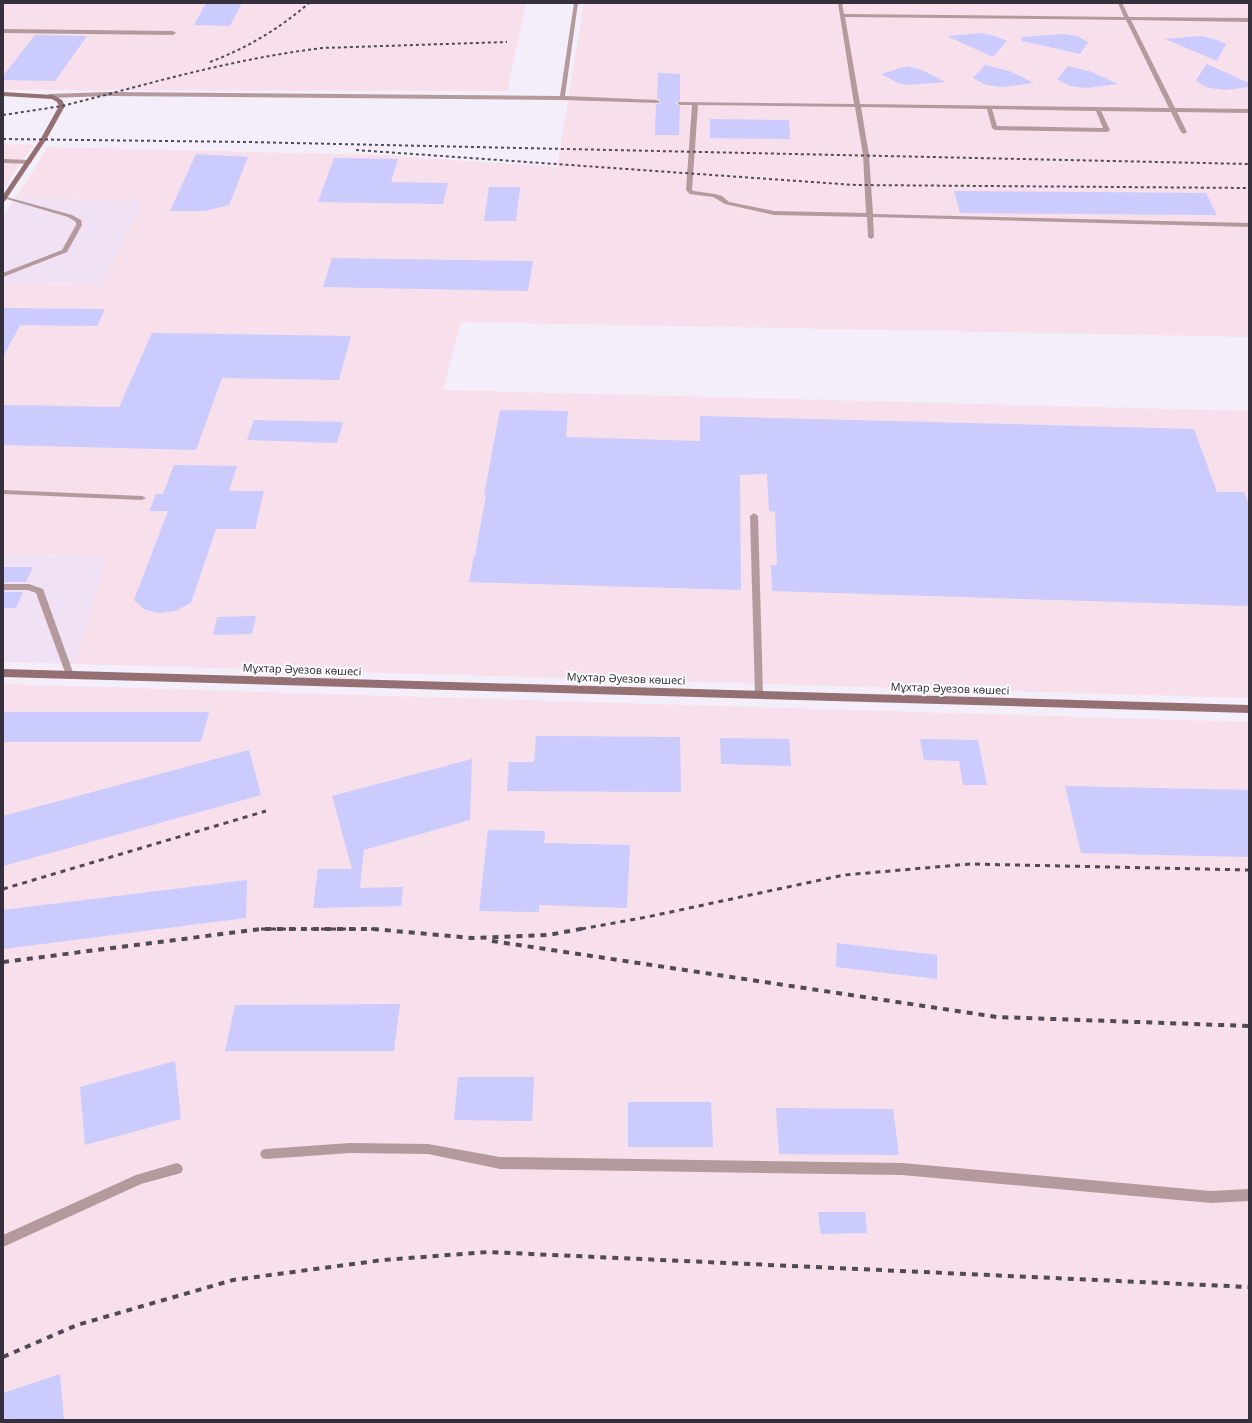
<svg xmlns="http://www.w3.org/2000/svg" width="1252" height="1423" font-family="'Noto Sans',sans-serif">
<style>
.commercial{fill:#f0e1f4}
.industrial{fill:#f7dfeb}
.building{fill:#cbcbfd}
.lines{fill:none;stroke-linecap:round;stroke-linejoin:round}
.lane{fill:#b49a9c;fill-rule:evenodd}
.secondary{fill:#957073;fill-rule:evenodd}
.rail-far2{stroke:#504a57;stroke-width:2;stroke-dasharray:3 3;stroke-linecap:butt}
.rail-far1{stroke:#504a57;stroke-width:3;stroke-dasharray:5 5;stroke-linecap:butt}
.rail{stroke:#504a57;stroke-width:4;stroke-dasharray:6 6;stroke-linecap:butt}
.labels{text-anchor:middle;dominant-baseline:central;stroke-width:4;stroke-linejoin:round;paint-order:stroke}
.street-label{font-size:11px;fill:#36303d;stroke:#fff}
</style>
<rect width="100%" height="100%" fill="#f4eefb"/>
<g class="commercial">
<polygon points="16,197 143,202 101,285 3,284 3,217"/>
<polygon points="3,554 107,557 75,664 3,662"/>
</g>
<g class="industrial">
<polygon points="3,3 526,3 507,91 3,90"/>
<polygon points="584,3 1249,3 1249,337 461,322 443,390 1249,411 1249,698 75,664 106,557 3,554 3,284 101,285 142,202 16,197 48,147 380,155 557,167"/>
<polygon points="3,144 33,145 3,189"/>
<polygon points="3,684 1249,722 1249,1420 3,1420"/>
</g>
<g class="building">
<polygon points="206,3 242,3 230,26 194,25"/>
<polygon points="981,33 995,36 1007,41 993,57 947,36"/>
<polygon points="1063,34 1077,36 1088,42 1080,54 1022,41 1022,37"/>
<polygon points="35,35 87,36 55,81 3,80 3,76"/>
<polygon points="1199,36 1214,39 1226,44 1217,61 1165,39"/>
<polygon points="1207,64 1249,83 1249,87 1225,90 1209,88 1202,85 1196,80"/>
<polygon points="985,65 1009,71 1034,83 1001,87 986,85 973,78"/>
<polygon points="907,66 922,70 945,82 906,85 898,83 881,74"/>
<polygon points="1068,66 1092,72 1118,84 1086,88 1070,86 1057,79"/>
<polygon points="658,73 680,74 680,101 676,102 677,105 680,106 679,135 655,135 656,104 660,104 661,102 657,98"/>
<polygon points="710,119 789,120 790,139 710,138"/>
<polygon points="196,154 248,157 229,205 205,211 170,211"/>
<polygon points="334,158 398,159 391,182 448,183 443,204 318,202"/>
<polygon points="489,187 520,187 516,221 484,221"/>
<polygon points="954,191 1206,193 1217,215 960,213"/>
<polygon points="332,258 533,261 528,291 323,287"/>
<polygon points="3,308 105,309 97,326 20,325 3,357"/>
<polygon points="152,333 351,336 339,380 222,378 196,450 3,445 3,405 119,407"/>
<polygon points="500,410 568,411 566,437 700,441 700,416 1194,429 1217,492 1244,492 1249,504 1249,606 772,591 771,565 777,565 775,512 769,511 767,474 740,475 741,590 469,582 474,555 475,556 486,495 484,495"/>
<polygon points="254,420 343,422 337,443 247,440"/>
<polygon points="174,465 237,466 229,491 264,491 255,529 216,529 191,603 175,611 158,613 144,609 134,600 168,511 149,511 156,494 163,494"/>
<polygon points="3,567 33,567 26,582 3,582"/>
<polygon points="3,592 23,592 16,608 3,608"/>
<polygon points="256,616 252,634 213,635 217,617"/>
<polygon points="3,712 209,712 201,742 3,742"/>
<polygon points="536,736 680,737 681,792 507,791 509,762 534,762"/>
<polygon points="720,738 789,739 791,766 721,764"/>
<polygon points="920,739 978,740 987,785 963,785 959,761 924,760"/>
<polygon points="249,750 261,795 3,866 3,816"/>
<polygon points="472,759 470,820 364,850 360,888 403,887 401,906 313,908 318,869 352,869 332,796"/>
<polygon points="1065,786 1249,790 1249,857 1081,853"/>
<polygon points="488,830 545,831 544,843 630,845 627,908 539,905 539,912 479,911"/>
<polygon points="247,880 246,918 3,949 3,910"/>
<polygon points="837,943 937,955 937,979 836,967"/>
<polygon points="400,1004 394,1051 225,1051 235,1005"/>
<polygon points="175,1061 181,1119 85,1145 80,1087"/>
<polygon points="458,1077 534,1077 532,1121 454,1120"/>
<polygon points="628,1102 711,1102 713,1147 628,1147"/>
<polygon points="776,1108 893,1109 899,1155 779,1154"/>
<polygon points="818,1212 865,1212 867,1233 821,1234"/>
<polygon points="60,1374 64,1420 3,1420 3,1393"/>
</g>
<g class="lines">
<g class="lane">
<polygon points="574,3 578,3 565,96 657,100 660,102 659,103 562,100 109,96 49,98 46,96 49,94 109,92 560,96"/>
<path d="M838 3H842L844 14 1124 17 1118 3H1122L1129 17 1249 18V22L1131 20 1175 108 1249 109V113L1177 112 1187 132 1184 134 1181 132 1171 112 1101 111 1110 130 1107 132 995 130 992 128 987 109 861 107 869 155 873 214 1249 223V227L873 217 874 237 871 239 868 237 867 217 774 215 725 204 713 197 690 194 686 190 692 105H680L678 104V102L854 104ZM845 17 1126 20 1169 108 860 104ZM698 105 855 107 863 155 866 213 774 211 729 202 722 196 715 194 694 191 692 190ZM992 109 1096 111 1103 128 997 126Z"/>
<polygon points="3,29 173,31 176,33 173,35 3,33"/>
<polygon points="3,159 29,160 32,162 29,164 3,163"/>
<polygon points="3,196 72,215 81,220 82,225 67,252 3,277 3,273 62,250 76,225 76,222 68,217 3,198"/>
<polygon points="3,490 142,496 146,498 142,500 3,494"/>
<polygon points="754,513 758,516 763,694 759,697 755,694 750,516"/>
<polygon points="3,584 29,584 43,589 74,675 73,677 67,677 66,675 36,593 28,590 3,590"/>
<polygon points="350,1143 428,1144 500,1157 902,1163 1211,1191 1249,1189 1249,1201 1211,1203 902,1175 500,1169 428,1154 350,1153 266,1159 262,1158 260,1154 262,1150 266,1149"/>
<polygon points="177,1163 181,1165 183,1169 181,1173 141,1184 3,1247 3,1235 136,1175"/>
</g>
<g class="secondary">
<polygon points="3,92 53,95 62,100 65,106 46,140 5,201 3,202 3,195 40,140 59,106 57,102 52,99 3,96"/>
<polygon points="3,669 1249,705 1249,713 3,677"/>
</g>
<g class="rail-far2">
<path d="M210 62C247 48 279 29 309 3"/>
<path d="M109 94C179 75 249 57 322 48L507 42"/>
<polyline points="3,115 62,106 113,93"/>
<polyline points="3,139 247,142 1249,164"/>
<polyline points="356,150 855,185 1249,188"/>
</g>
<g class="rail-far1">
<polyline points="3,889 266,811"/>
<polyline points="261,929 373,929"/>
<polyline points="581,929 647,917 844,875 970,864 1249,870"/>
</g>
<g class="rail">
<polyline points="492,941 997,1017 1249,1026"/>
<polyline points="3,962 261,929 373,929 472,938 548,935 586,928"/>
<polyline points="3,1357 77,1325 233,1280 383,1260 488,1252 1249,1287"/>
</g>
</g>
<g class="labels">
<g class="street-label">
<text transform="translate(302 669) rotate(2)">Мұхтар Әуезов көшесі</text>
<text transform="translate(626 678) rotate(2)">Мұхтар Әуезов көшесі</text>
<text transform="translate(950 688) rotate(2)">Мұхтар Әуезов көшесі</text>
</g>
</g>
<rect width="1252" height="1423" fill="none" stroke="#36303d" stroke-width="8"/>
</svg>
